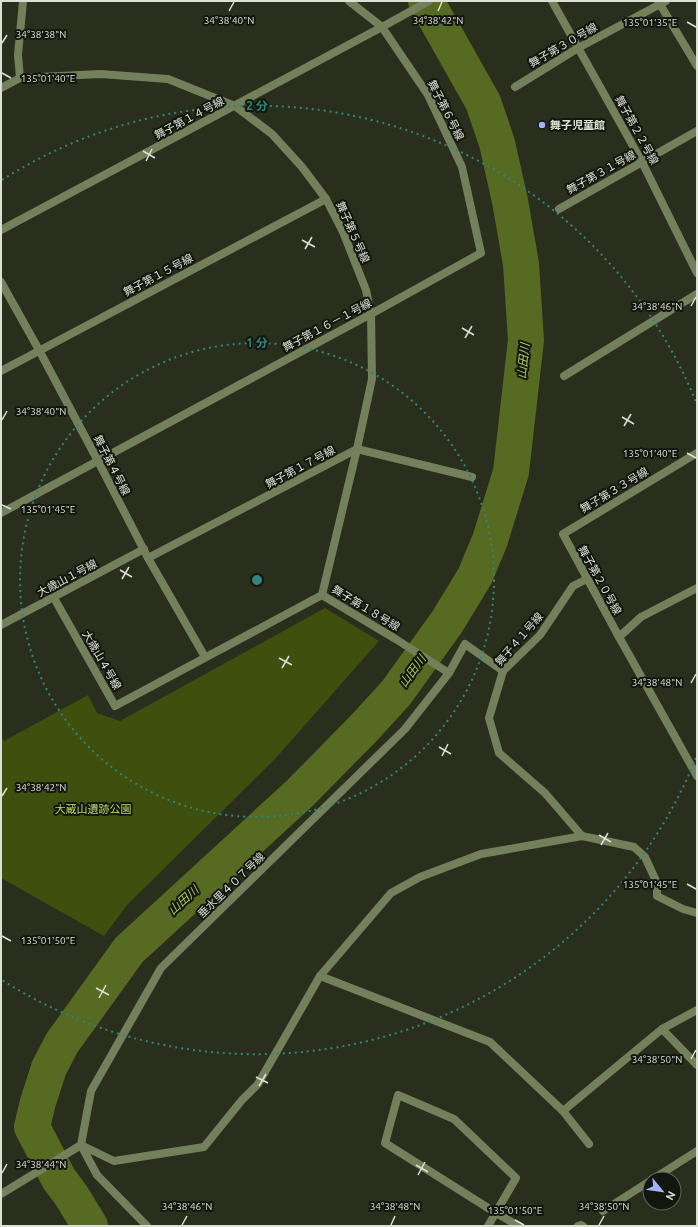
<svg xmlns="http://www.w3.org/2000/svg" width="698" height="1227" font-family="Ubuntu,'Noto Sans JP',sans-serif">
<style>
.green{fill:#3e4f0e}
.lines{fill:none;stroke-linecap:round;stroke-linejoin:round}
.river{stroke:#566a22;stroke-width:36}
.street{stroke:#73805b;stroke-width:8}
.ticks{fill:none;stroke:#dbe0d4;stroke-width:1.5}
.ring{fill:none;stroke:#2e867d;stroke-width:2;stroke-dasharray:2 4}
.poi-dot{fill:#a1b3fd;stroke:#13160e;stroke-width:1.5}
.labels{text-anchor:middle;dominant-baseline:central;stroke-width:4;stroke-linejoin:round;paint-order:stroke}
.street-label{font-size:11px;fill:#dbe0d4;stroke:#13160e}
.poi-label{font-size:11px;font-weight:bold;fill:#dbe0d4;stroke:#13160e;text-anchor:start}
.park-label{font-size:11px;fill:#b5d95f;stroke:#13160e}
.water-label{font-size:12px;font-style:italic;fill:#abcf54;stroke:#13160e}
.ticks-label{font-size:10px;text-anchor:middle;fill:#dbe0d4;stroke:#13160e;stroke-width:4;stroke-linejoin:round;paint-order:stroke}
.centre{fill:#2e867d;stroke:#13160e;stroke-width:2}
.ring-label{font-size:12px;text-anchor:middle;font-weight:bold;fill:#2e867d;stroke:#13160e;stroke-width:4;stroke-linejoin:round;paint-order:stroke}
</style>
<rect width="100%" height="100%" fill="#292f1c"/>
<polygon class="green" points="325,608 379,641 275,759 127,905 104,936 1,878 1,736 4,741 88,695 97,713 120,721"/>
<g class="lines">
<polyline class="river" points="90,1226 71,1195 59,1179 32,1127 38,1102 49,1068 62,1043 129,950 300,793 364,728 396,693 447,622 475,576 490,540 511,472 526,340 521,264 510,201 497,143 483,102 426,1"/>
<g class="street">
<polyline points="552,1 642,162 697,273"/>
<polyline points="658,1 697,66"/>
<polyline points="20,78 100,74 168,79 235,106 272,134 302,167 326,199 343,232 366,290 371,314 372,379 357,449 322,595"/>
<polyline points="515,87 578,48 666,1"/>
<polyline points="1,88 20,78 18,55 23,1"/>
<polyline points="559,209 697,131"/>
<polyline points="1,230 382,27 429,1"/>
<polyline points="1,282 39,350 98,461 148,558 205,657"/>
<polyline points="1,371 326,199"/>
<polyline points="564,376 697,294"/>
<polyline points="1,513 371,314 481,253 462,167 428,95 382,27 349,1"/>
<polyline points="148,558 357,449 472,477"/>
<polyline points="697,588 641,617 619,637 697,776"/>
<polyline points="54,598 115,706 322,595 394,638 449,673"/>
<polyline points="1,625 144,549"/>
<polyline points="619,637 563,534 697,453"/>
<polyline points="582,836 545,793 499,753 489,718 503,671 540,635 573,586 587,579"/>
<polyline points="320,976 490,1042 563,1111 589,1144"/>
<polyline points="662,1029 697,1065"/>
<polyline points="563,1111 662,1029 697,1010"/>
<polyline points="81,1145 114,1161 204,1147 242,1100 258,1084 320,976 391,893 420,877 481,854 582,836 634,847 645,857 657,883 657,896 683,909 697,913"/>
<polyline points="81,1145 91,1091 161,968 405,729 449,673 465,644 503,671"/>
<polyline points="81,1145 97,1175 147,1226"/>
<polyline points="653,1179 697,1151"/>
<polyline points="1,1194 81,1145"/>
<polyline points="603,1211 650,1181"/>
<polyline points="488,1226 516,1178 454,1119 398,1095 385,1143 496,1213 519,1226"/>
<polyline points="578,1226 581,1225 583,1226"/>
</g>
</g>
<path class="ticks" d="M229 11 234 2M438 11 442 2M687 22 696 27M2 43 7 35M2 73 11 78M143 151 155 158M146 161 152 149M302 240 315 247M305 249 312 237M691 306 696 297M462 328 474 335M465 338 472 326M622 417 634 424M2 420 7 411M624 426 631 414M687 453 696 458M2 505 11 509M120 570 132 577M122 579 129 567M279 658 292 665M282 668 289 656M691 683 696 674M439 747 451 754M442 756 448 744M2 796 7 788M599 835 611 842M601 845 608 833M687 884 696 889M2 936 11 941M96 988 109 995M99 998 106 985M691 1059 696 1050M256 1077 268 1083M259 1086 266 1074M416 1165 428 1172M2 1173 7 1164M418 1175 425 1162M515 1220 524 1225M182 1225 187 1216M391 1225 395 1216M599 1225 604 1216"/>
<g class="ring">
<circle cx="257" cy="580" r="237"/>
<path d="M696 758A474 474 0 0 1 2 980M2 180A474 474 0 0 1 696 402"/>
</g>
<circle class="poi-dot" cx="542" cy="125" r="4"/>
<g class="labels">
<g class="street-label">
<text transform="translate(563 45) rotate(-30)">舞子第３０号線</text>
<text transform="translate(446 110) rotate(63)">舞子第６号線</text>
<text transform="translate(189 118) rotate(-28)">舞子第１４号線</text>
<text transform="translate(637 130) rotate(61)">舞子第２２号線</text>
<text transform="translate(601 172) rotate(-29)">舞子第３１号線</text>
<text transform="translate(353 232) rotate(66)">舞子第５号線</text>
<text transform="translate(158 275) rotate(-28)">舞子第１５号線</text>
<text transform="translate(327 325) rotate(-28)">舞子第１６－１号線</text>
<text transform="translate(112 465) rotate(63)">舞子第４号線</text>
<text transform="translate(300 467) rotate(-28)">舞子第１７号線</text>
<text transform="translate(614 490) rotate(-31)">舞子第３３号線</text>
<text transform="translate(67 578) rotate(-28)">大歳山１号線</text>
<text transform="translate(600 580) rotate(61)">舞子第２０号線</text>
<text transform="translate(366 608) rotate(31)">舞子第１８号線</text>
<text transform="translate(519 639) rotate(-49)">舞子４１号線</text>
<text transform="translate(102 660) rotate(60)">大歳山４号線</text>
<text transform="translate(231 885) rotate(-44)">垂水里４０７号線</text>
</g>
<g class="poi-label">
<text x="550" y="125">舞子児童館</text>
</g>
<g class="park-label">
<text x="93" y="809">大蔵山遺跡公園</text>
</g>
<g class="water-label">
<text transform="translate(523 361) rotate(-84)">山田川</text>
<text transform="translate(412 671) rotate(-54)">山田川</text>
<text transform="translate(183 900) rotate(-42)">山田川</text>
</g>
</g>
<g class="ticks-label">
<text x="229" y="24">34°38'40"N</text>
<text x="438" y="24">34°38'42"N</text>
<text x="650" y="26">135°01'35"E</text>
<text x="41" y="38">34°38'38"N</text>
<text x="48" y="82">135°01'40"E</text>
<text x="657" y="310">34°38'46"N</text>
<text x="41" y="415">34°38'40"N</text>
<text x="650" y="457">135°01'40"E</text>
<text x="48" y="513">135°01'45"E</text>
<text x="657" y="686">34°38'48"N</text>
<text x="41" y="791">34°38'42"N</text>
<text x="650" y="888">135°01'45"E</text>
<text x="48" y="944">135°01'50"E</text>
<text x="657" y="1063">34°38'50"N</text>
<text x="41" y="1168">34°38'44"N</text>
<text x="187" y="1210">34°38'46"N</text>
<text x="395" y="1210">34°38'48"N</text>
<text x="604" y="1210">34°38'50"N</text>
<text x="515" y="1214">135°01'50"E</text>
</g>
<circle cx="257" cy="580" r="6" class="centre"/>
<g class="ring-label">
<text x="257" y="110">2 分</text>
<text x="257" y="347">1 分</text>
</g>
<rect width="698" height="1227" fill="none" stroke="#dbe0d4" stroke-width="4"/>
<g transform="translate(662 1191) rotate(119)"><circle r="19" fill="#13160e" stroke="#63675d"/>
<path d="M0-3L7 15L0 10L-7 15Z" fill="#a1b3fd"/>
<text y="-6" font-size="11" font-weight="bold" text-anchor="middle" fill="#dbe0d4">N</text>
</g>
</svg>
